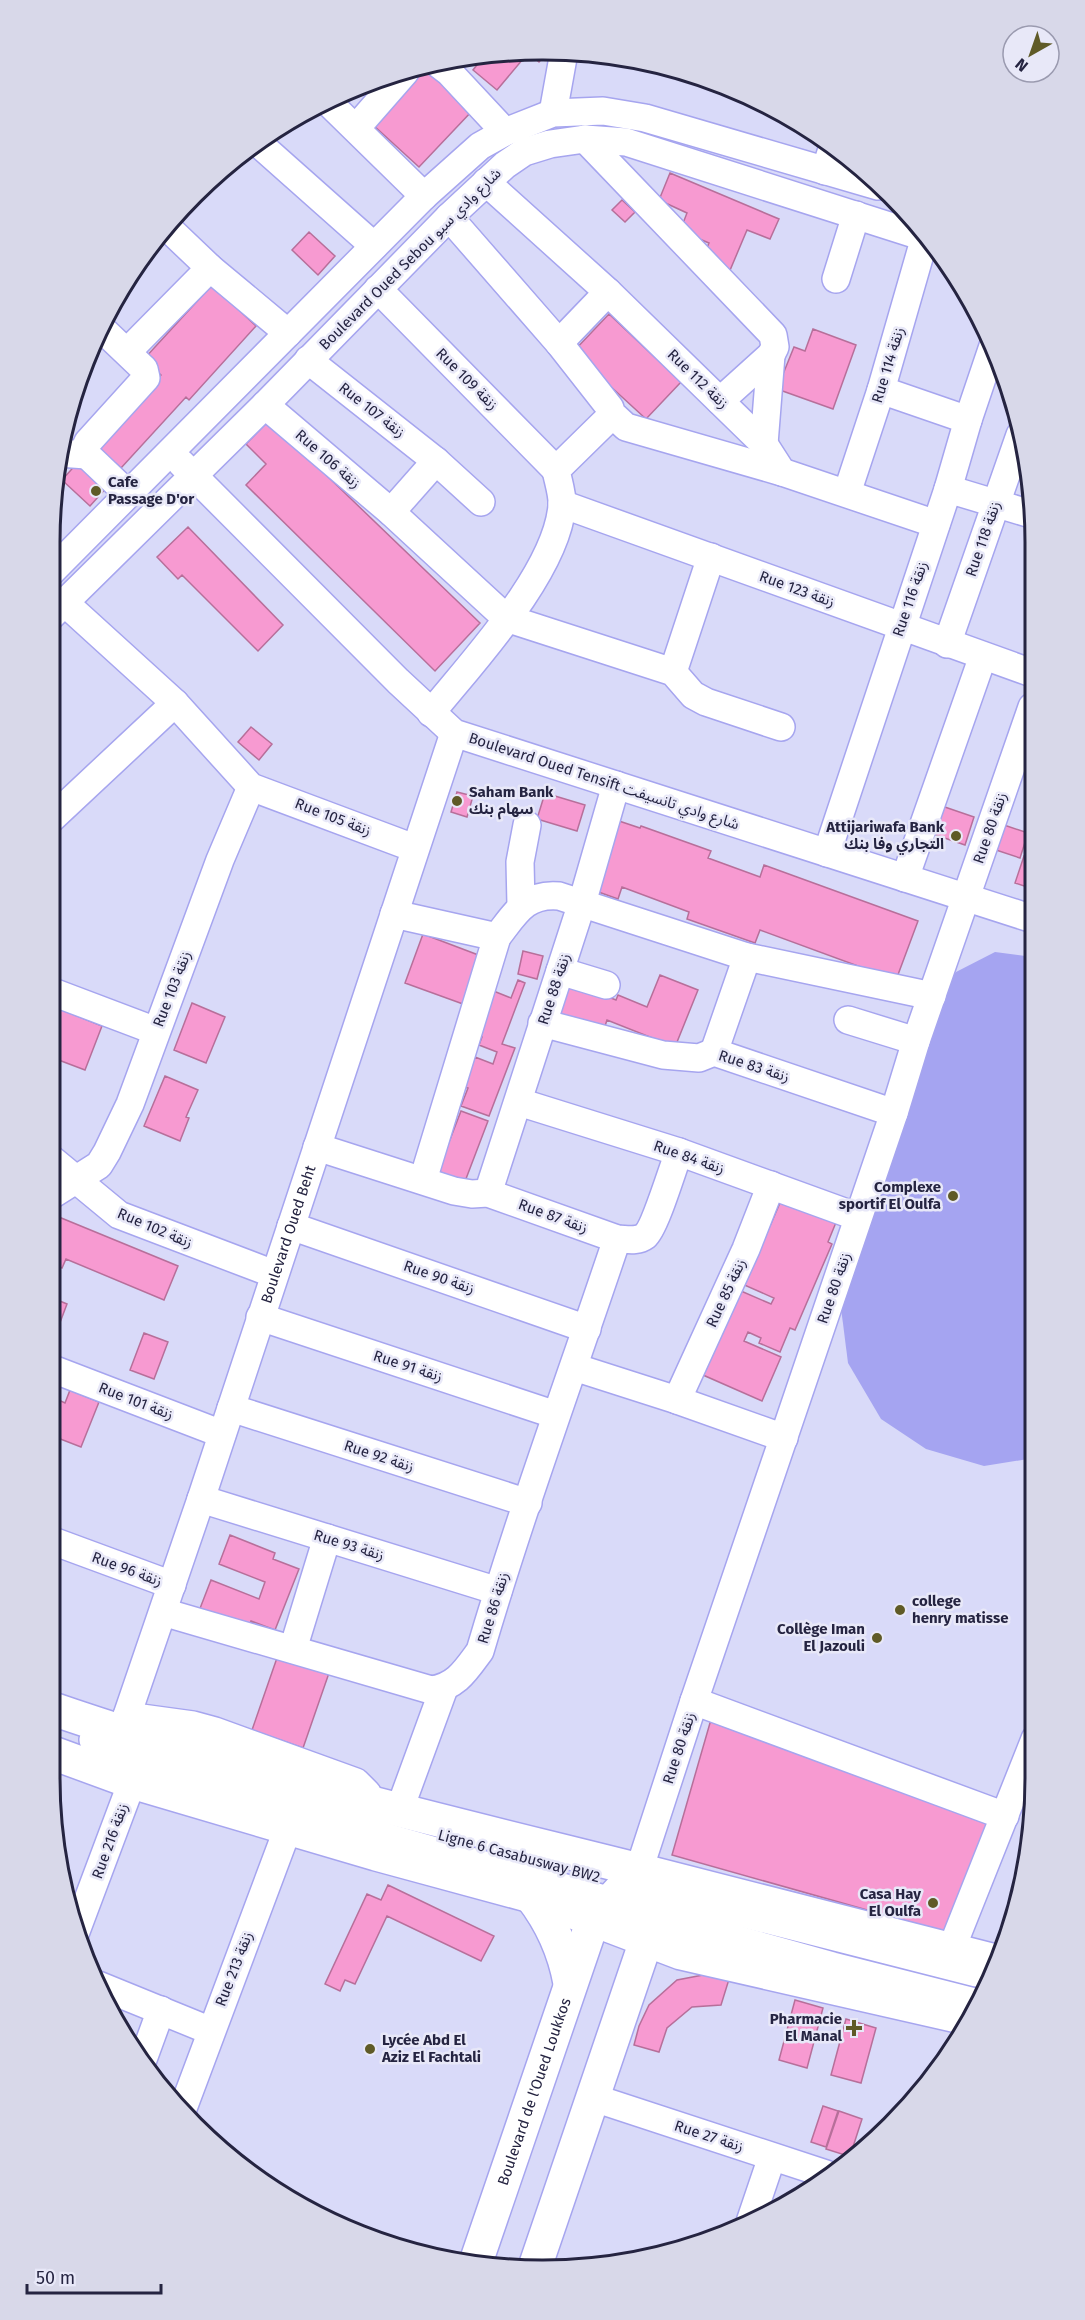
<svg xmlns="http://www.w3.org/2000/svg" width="1085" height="2320" font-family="'Fira Sans','Noto Sans Arabic',sans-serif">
<rect width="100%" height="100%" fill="#d9daf9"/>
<path fill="#a5a4f1" d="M 995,952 L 1033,957 L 1034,1458 L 984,1466 L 926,1449 L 881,1419 L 848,1363 L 841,1308 L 933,996 L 956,972 Z"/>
<path fill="#f79ad1" stroke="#b76f9a" stroke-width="1.5" d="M 542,50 L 549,50 L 539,62 L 528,53 L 497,90 L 473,70 L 485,55 Z
M 426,67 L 472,111 L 419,167 L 372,124 Z
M 670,173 L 779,219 L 770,239 L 747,230 L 728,275 L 704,255 L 709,243 L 680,231 L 687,213 L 659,200 Z
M 622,200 L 635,212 L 625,222 L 612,210 Z
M 309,232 L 335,256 L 318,275 L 292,250 Z
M 212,285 L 256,326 L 189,400 L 186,397 L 121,468 L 96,446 L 161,375 L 144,359 Z
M 609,314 L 681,382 L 646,419 L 573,352 Z
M 813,329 L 856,345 L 833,409 L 777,389 L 794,347 L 805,351 Z
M 269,420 L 480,623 L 435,671 L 246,485 L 266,464 L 246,444 Z
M 79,461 L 107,487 L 90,506 L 62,480 Z
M 188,527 L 283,625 L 258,651 L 182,575 L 178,579 L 157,557 Z
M 251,727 L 272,744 L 259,760 L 238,742 Z
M 457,792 L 473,796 L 467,817 L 451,812 Z
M 545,793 L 585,805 L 577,831 L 537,819 Z
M 936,804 L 974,817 L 965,845 L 927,832 Z
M 616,820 L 640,828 L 641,826 L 711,851 L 708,858 L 760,877 L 764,865 L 918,921 L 896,980 L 760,930 L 755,943 L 687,919 L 689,912 L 622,887 L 618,899 L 593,890 Z
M 1001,824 L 1028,833 L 1020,858 L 993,849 Z
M 1024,856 L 1032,859 L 1033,889 L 1015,883 Z
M 423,934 L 481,956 L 463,1004 L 405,983 Z
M 523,951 L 543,956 L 537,979 L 518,974 Z
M 660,975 L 698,990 L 675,1047 L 607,1020 L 603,1032 L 557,1014 L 570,982 L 616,1000 L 618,995 L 647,1007 Z
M 518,980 L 525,983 L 502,1044 L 515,1048 L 489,1116 L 461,1106 L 468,1088 L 464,1087 L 475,1057 L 493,1064 L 497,1052 L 479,1045 L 482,1037 L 472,1033 L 491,990 L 511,998 Z
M 192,1003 L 225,1017 L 206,1063 L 174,1050 Z
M 50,1005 L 102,1026 L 85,1070 L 56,1059 L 59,1053 L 50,1049 Z
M 165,1076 L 198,1090 L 186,1117 L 189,1118 L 180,1141 L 144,1126 Z
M 461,1111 L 488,1121 L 464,1184 L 437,1173 Z
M 783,1196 L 837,1220 L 828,1242 L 832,1244 L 795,1330 L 790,1328 L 780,1352 L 759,1343 L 761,1338 L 748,1332 L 744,1341 L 781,1357 L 762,1401 L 703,1375 L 741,1291 L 771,1304 L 774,1298 L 742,1284 L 752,1267 Z
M 54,1215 L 178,1266 L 164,1300 L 66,1259 L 62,1268 L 50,1263 L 50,1226 Z
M 50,1297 L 67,1304 L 53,1341 L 50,1339 Z
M 144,1333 L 168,1342 L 154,1379 L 130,1370 Z
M 70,1390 L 99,1402 L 81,1447 L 50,1435 L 50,1396 L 65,1403 Z
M 230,1535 L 275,1553 L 273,1559 L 299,1569 L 275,1630 L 251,1621 L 248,1630 L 199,1611 L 211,1580 L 259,1599 L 265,1582 L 219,1564 Z
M 278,1655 L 329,1673 L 303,1748 L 252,1730 Z
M 712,1716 L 990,1817 L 952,1934 L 672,1855 Z
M 388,1885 L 494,1936 L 481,1961 L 387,1916 L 355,1984 L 345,1980 L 340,1991 L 325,1984 L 367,1894 L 381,1900 Z
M 703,1975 L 730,1976 L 721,2005 L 692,2007 L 667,2028 L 659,2052 L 634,2045 L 639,2026 L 649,2005 L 677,1980 Z
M 795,2000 L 823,2008 L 807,2068 L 779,2060 Z
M 846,2019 L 876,2028 L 861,2083 L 831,2075 Z
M 823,2106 L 838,2111 L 826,2147 L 811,2142 Z
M 839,2111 L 862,2119 L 851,2153 L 848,2156 L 826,2149 Z"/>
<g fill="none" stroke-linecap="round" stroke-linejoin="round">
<g stroke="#a6a5ef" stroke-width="30">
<g id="minor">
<path d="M 436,62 L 449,72 L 505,132"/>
<path d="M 327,101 L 424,196"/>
<path d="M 553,113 L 564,52"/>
<path d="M 356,128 L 405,72"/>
<path d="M 585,139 L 773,335 L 775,347 L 771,355 L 720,401"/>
<path d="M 257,142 L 374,246"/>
<path d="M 825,171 L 833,146"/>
<path d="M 486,182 L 608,292 L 764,444 L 782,472 L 936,524"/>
<path d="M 449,217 L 559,343 L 610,408 L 611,413 L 626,427 L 782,472"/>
<path d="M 167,227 L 210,268 L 288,333"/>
<path d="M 836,279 L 856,215"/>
<path d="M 378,289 L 556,470"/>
<path d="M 559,343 L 608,292"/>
<path d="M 127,352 L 210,268"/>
<path d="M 308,360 L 436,461 L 481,502"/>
<path d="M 881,390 L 968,420"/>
<path d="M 265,405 L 391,512 L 506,618 L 673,672 L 693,695 L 706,702 L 781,727"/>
<path d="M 764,444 L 771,355"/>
<path d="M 58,453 L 87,455"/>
<path d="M 87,455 L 85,448 L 88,442 L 146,378 L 144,369 L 101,328"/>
<path d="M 87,455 L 128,494"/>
<path d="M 181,463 L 398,681 L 454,733 L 1033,919"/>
<path d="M 948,489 L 1031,514"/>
<path d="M 847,493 L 881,390 L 925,237"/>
<path d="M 562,504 L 1032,673"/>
<path d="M 391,512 L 436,461"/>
<path d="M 50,573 L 424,196 L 480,146 L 505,132 L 553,113 L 603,111 L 645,118 L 878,186"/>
<path d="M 65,603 L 175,703 L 251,787 L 414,848"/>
<path d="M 50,617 L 265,405 L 449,217 L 505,165 L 524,152 L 550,144 L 585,139 L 626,142 L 930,239"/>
<path d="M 947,644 L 1020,435"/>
<path d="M 673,672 L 711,557"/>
<path d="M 431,713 C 473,661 556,573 562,506 C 563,495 558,481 556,470 L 609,418 L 611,413"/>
<path d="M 50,820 L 175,703"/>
<path d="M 827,853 L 948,489 L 968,420 L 993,346"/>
<path d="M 905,878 L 983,656"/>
<path d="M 521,905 L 520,862 L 527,825"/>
<path d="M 394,914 L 497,937"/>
<path d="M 560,971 L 606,985"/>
<path d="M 50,991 L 156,1031"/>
<path d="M 848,1020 L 916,1041"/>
<path d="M 542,1023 L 663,1055 L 699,1058 L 714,1052 L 894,1113"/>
<path d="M 714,1052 L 747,957"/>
<path d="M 519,1102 L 679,1152 L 858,1217"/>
<path d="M 317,1147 L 454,1191 L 472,1194 L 488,1193 L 617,1239 C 626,1239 637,1242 645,1236 C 655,1228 673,1167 679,1152"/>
<path d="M 50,1158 L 119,1215 L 274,1274"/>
<path d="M 423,1180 L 497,937 C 515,914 525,893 559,896 L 747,957 L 932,996"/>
<path d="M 488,1193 L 582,903 L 616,785"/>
<path d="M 50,1196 L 99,1165 L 107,1152 L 130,1104 L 220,860 L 251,787"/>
<path d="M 291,1226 L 587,1329"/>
<path d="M 260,1317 L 556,1415"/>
<path d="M 574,1367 L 677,1400 L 784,1438"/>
<path d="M 50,1368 L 222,1434"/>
<path d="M 677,1400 L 746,1249 L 771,1185"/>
<path d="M 231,1408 L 528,1503"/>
<path d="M 201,1499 L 498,1591"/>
<path d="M 50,1540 L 172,1585"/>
<path d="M 163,1612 L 431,1690 C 456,1687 466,1670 480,1651 C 521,1512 571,1376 617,1239"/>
<path d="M 293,1649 L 327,1538"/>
<path d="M 694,1701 L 1005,1816"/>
<path d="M 127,1716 L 193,1725 L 215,1731 L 356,1782 L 367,1793 L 365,1801"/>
<path id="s1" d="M 121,1733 L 201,1499 L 454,733"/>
<path d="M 93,1740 L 177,1767 L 249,1786"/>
<path d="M 225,1791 L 611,1901 L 643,1913 L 833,1966 L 975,2002"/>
<path d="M 399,1811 L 444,1688"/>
<path d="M 639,1870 L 694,1701 L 894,1113 L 916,1041 L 1032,707"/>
<path d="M 623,1883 L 976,1973"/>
<path d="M 75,1934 L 132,1782"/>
<path d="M 951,1950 L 1035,1739"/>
<path d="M 98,1985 L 211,2031"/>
<path d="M 142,2062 L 161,2010"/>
<path d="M 591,2097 L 826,2174"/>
<path d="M 182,2111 L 288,1828"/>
<path d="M 750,2222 L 772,2157"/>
</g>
</g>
<g stroke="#a6a5ef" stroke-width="36">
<g id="major">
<path d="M 50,1708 C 241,1774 439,1820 635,1869 C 757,1899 878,1932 999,1962"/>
<path d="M 50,1752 L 132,1782 L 376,1854 L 531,1896 L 681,1953 L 966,2018"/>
<path d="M 531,1896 C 552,1923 564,1950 570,1983"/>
<path id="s2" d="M 476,2262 L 593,1920 L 639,1870"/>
<path d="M 536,2264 L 646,1941 L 639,1870"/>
</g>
</g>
<use href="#minor" stroke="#fff" stroke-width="27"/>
<use href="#major" stroke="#fff" stroke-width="33"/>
</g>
<g fill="#5f5a27" stroke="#e8e8f8" stroke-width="2">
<circle cx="96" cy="491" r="6"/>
<circle cx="457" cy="801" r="6"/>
<circle cx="956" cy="836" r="6"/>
<circle cx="953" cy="1196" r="6"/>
<circle cx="900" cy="1610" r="6"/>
<circle cx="877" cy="1638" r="6"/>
<circle cx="933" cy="1903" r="6"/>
<path d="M851 2019h6v6h6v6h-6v6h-6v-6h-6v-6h6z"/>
<circle cx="370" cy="2049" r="6"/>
</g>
<g text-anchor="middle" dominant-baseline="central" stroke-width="5" stroke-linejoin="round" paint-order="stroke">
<g font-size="15" fill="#252441" stroke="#e8e8f8">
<text transform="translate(410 259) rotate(-45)">Boulevard Oued Sebou شارع وادي سبو</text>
<text transform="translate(888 365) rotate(-73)">Rue 114 زنقة</text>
<text transform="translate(467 379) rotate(45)">Rue 109 زنقة</text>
<text transform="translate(698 379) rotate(44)">Rue 112 زنقة</text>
<text transform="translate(372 410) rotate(38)">Rue 107 زنقة</text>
<text transform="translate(328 459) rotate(41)">Rue 106 زنقة</text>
<text transform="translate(983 539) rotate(-71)">Rue 118 زنقة</text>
<text transform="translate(797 589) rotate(20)">Rue 123 زنقة</text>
<text transform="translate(910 599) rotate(-71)">Rue 116 زنقة</text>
<text transform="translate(604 781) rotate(18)">Boulevard Oued Tensift شارع وادي تانسيفت</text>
<text transform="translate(333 817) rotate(21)">Rue 105 زنقة</text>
<text transform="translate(990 828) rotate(-71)">Rue 80 زنقة</text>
<text transform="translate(172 989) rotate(-69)">Rue 103 زنقة</text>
<text transform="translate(554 989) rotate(-72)">Rue 88 زنقة</text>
<text transform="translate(754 1066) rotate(18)">Rue 83 زنقة</text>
<text transform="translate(689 1157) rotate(19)">Rue 84 زنقة</text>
<text transform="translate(553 1216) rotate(20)">Rue 87 زنقة</text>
<text transform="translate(155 1228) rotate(23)">Rue 102 زنقة</text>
<text stroke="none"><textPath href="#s1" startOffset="526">Boulevard Oued Beht</textPath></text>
<text transform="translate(439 1277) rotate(19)">Rue 90 زنقة</text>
<text transform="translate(834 1288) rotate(-71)">Rue 80 زنقة</text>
<text transform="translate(726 1293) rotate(-65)">Rue 85 زنقة</text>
<text transform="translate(408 1366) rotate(18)">Rue 91 زنقة</text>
<text transform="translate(136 1401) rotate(21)">Rue 101 زنقة</text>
<text transform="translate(379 1456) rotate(18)">Rue 92 زنقة</text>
<text transform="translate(349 1545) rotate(17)">Rue 93 زنقة</text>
<text transform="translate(127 1569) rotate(20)">Rue 96 زنقة</text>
<text transform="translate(493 1608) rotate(-73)">Rue 86 زنقة</text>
<text transform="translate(679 1748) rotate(-72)">Rue 80 زنقة</text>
<text transform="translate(110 1841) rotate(-70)">Rue 216 زنقة</text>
<text transform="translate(519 1856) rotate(15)">Ligne 6 Casabusway BW2</text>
<text transform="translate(234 1969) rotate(-69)">Rue 213 زنقة</text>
<text stroke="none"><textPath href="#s2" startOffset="180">Boulevard de l'Oued Loukkos</textPath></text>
<text transform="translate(709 2136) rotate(18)">Rue 27 زنقة</text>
</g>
<g font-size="15" font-weight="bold" fill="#252441" stroke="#e8e8f8" text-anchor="end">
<text x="108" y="482" text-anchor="start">Cafe<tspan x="108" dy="17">Passage D'or</tspan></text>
<text x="469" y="792" text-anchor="start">Saham Bank<tspan x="469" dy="17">سهام بنك</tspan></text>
<text x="944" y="827">Attijariwafa Bank<tspan x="944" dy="17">التجاري وفا بنك</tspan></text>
<text x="941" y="1187">Complexe<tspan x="941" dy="17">sportif El Oulfa</tspan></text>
<text x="912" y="1601" text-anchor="start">college<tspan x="912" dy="17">henry matisse</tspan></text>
<text x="865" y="1629">Collège Iman<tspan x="865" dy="17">El Jazouli</tspan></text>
<text x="921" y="1894">Casa Hay<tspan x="921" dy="17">El Oulfa</tspan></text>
<text x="842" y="2019">Pharmacie<tspan x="842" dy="17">El Manal</tspan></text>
<text x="382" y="2040" text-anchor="start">Lycée Abd El<tspan x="382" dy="17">Aziz El Fachtali</tspan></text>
</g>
</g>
<path d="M0 0H1085V2320H0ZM542 60H543A482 482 0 0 1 1025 542V1778A482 482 0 0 1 543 2260H542A482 482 0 0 1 60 1778V542A482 482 0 0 1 542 60Z" fill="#d8d8e9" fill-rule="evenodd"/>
<path fill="none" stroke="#252441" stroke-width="3" d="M542 60H543A482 482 0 0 1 1025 542V1778A482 482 0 0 1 543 2260H542A482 482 0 0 1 60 1778V542A482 482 0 0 1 542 60Z"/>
<g transform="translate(1031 54) rotate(220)"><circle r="28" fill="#e8e8f8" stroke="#9a9aaf" stroke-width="1.5"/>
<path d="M0-4.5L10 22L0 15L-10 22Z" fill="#5f5a27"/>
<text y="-9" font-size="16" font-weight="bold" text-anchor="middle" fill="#252441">N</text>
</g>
<path d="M27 2284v9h134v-9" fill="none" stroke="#252441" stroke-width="3"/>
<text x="36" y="2284" font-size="18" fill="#252441" stroke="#e8e8f8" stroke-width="4.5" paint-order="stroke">50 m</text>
</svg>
